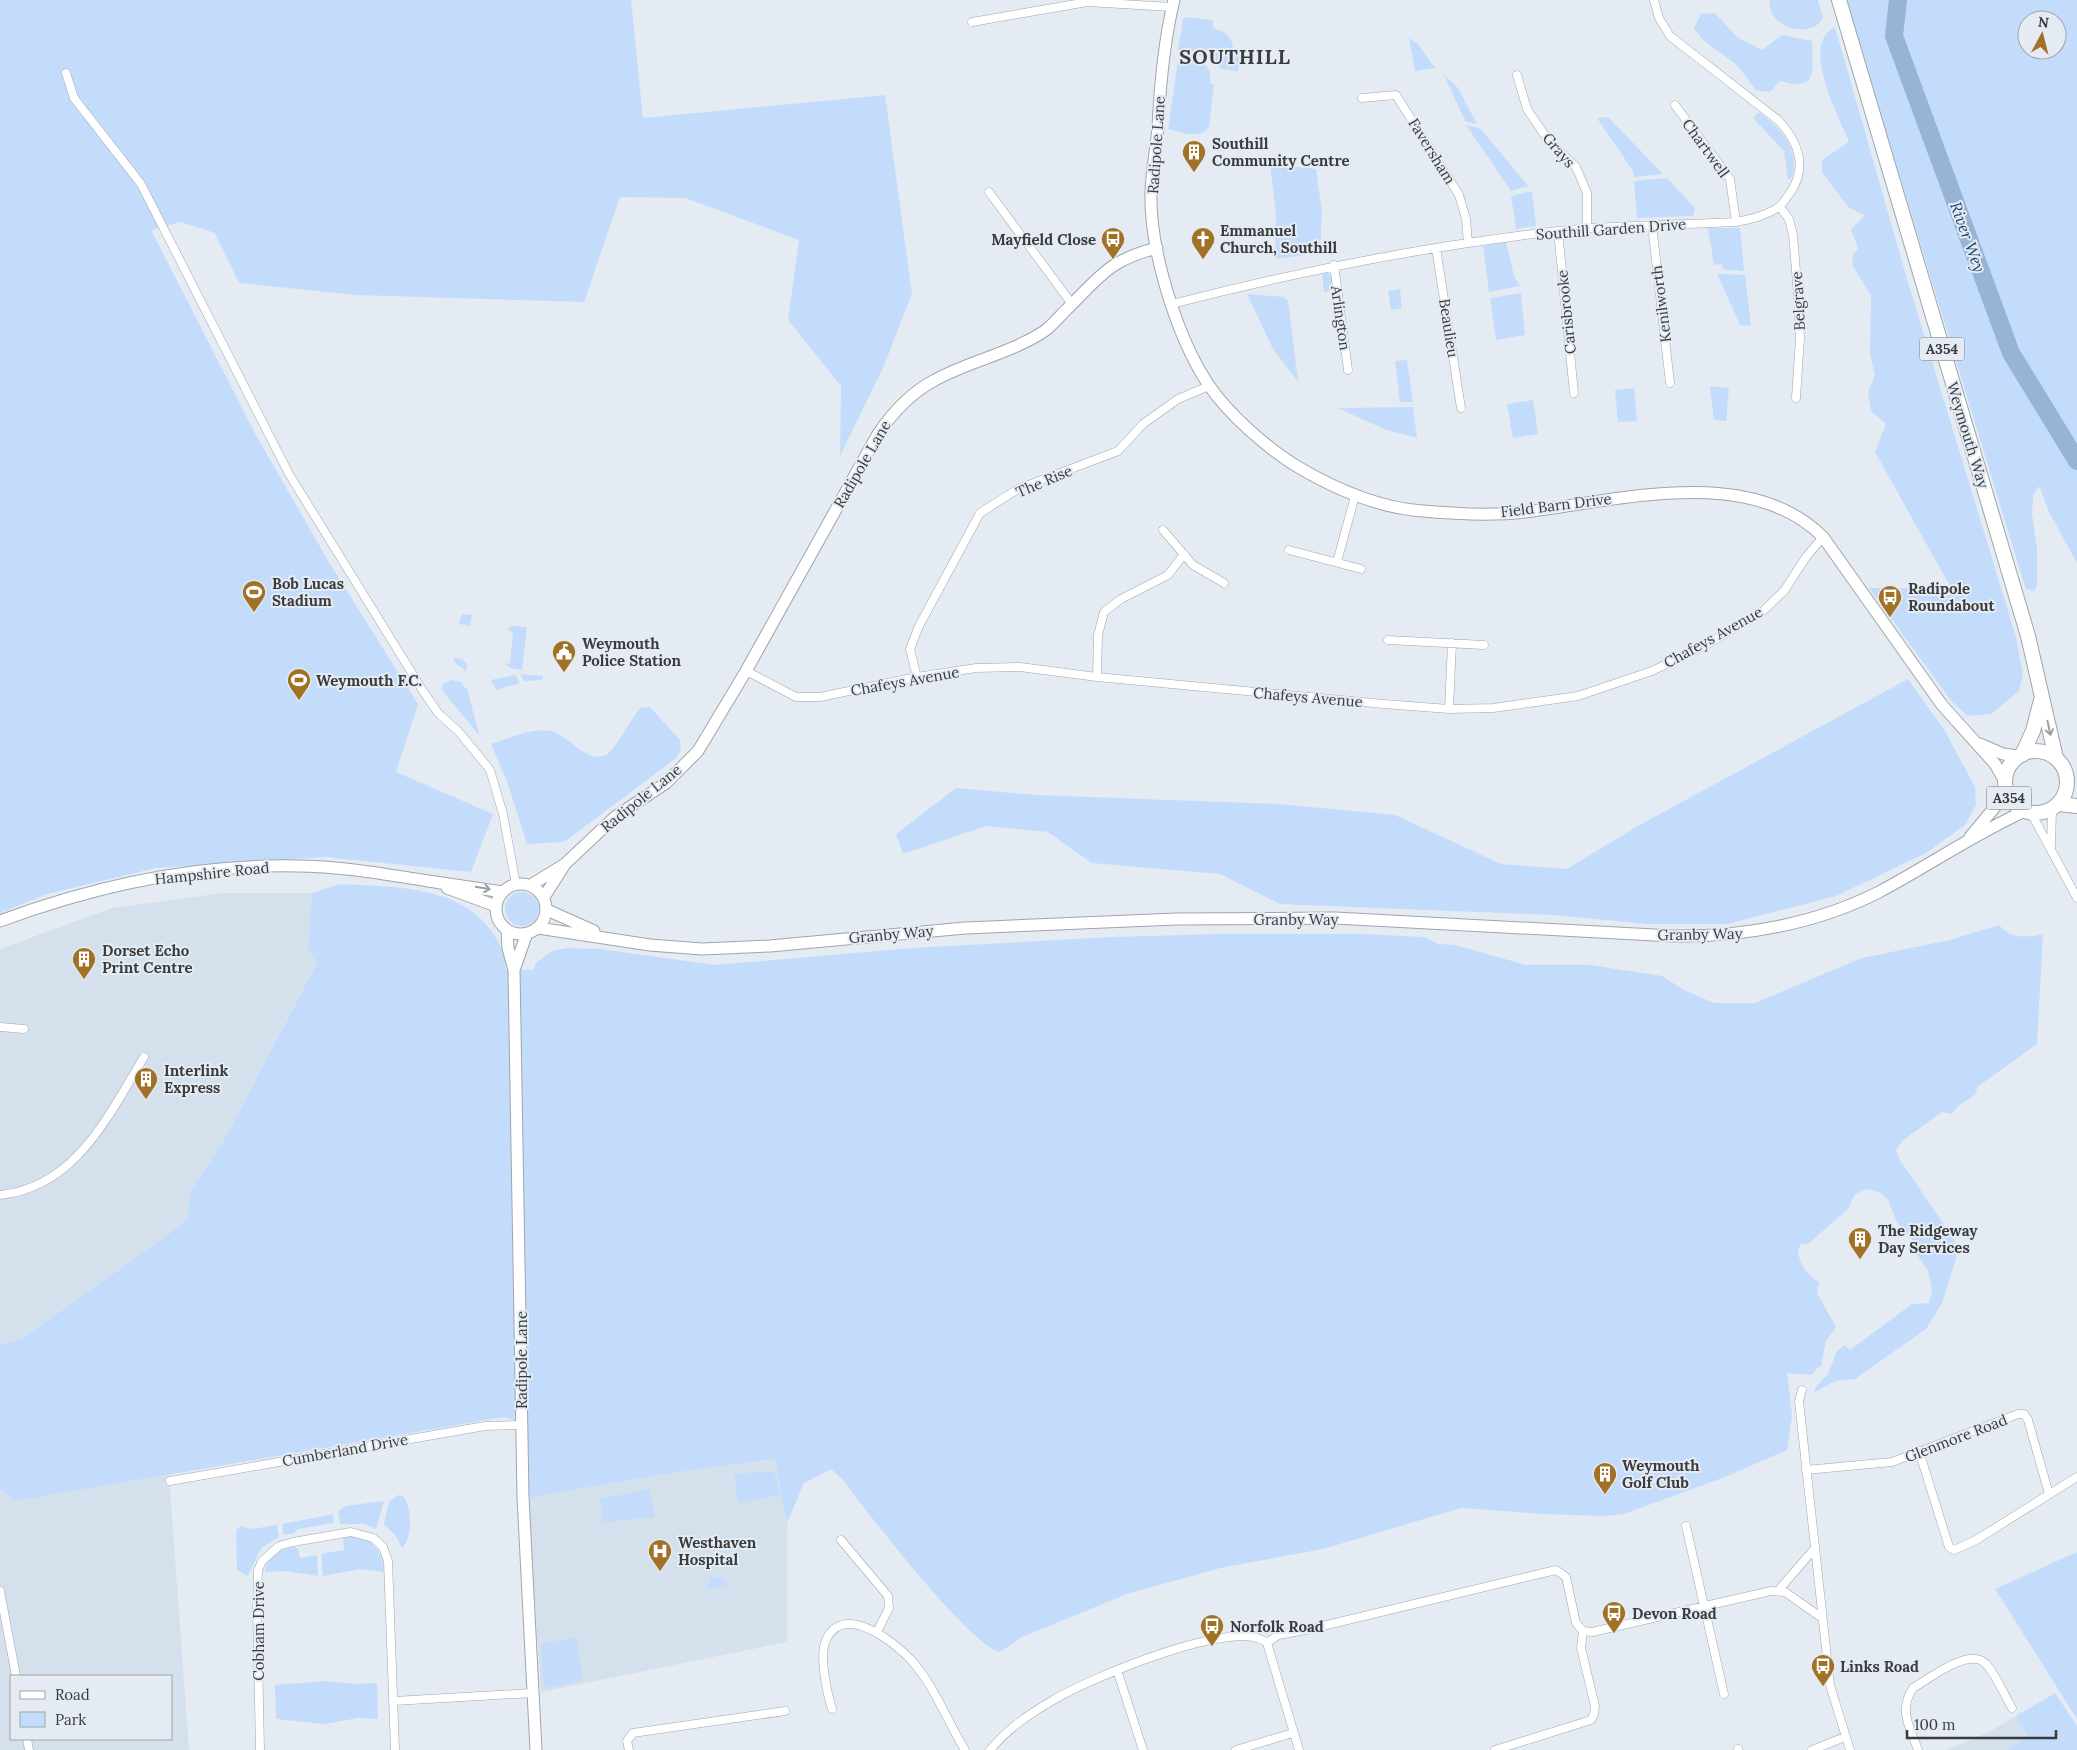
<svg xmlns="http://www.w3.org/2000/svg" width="2077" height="1750" font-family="Lora,serif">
<rect width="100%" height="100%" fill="#e5ebf2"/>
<path fill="#d5e0ed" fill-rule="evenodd" d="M 223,893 L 312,893 L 308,951 L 317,961 L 228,1133 L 189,1195 L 188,1217 L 169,1234 L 21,1338 L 0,1345 L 0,949 L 112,908 Z
M 776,1459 L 787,1523 L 787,1642 L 541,1692 L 528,1498 L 658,1475 Z
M 169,1475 L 189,1750 L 0,1750 L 0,1489 L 16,1501 ZM 11,1676 L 171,1676 L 171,1739 L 11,1739 Z
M 2016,1716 L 2028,1737 L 2009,1748 L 2010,1750 L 1946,1750 L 1987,1733 Z"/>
<path fill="#c4dcfb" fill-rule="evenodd" d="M 0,0 L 631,0 L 643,118 L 885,95 L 912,294 L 883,368 L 840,456 L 841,386 L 788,320 L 799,240 L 685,198 L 620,197 L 584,302 L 356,295 L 239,283 L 215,233 L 181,222 L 151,230 L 257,437 L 330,564 L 418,704 L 396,772 L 493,814 L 471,872 L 325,857 L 156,868 L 47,894 L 0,913 Z
M 1770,0 L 1818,0 L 1823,18 C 1811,41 1765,26 1770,0 Z
M 1846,0 L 2077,0 L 2077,563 L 2049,512 L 2039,486 L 2033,496 L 2032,514 L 2037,549 L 2037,585 L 2034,591 L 2026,589 L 2022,577 ZM 2027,20 L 2057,20 L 2057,50 L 2027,50 Z
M 1715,13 L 1737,37 L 1762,50 L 1782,35 L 1812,41 C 1812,70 1820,92 1780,81 L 1770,92 L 1756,90 L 1737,65 L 1703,40 L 1694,28 L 1701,14 Z
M 1185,17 L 1213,20 L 1213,28 C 1228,32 1234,39 1233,54 L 1240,55 L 1238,71 L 1221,69 C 1208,49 1196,59 1178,50 L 1183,19 Z
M 1835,27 L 1907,279 L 2016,637 L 2023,675 L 2019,691 L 1991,714 L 1968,716 L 1952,702 L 1869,588 L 1951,588 L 1875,452 L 1886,424 L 1871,411 L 1868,393 L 1875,375 L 1870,355 L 1871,296 L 1853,266 L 1852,256 L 1858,248 L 1851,230 L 1865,215 L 1849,208 L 1822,172 L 1822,160 L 1849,142 C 1839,116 1799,44 1835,27 Z
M 1409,38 L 1418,44 L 1435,68 L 1415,71 Z
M 1178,61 L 1204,64 L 1210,71 L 1210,83 L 1214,85 L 1209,127 C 1201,140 1180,132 1168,129 Z
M 1444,75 L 1458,88 L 1477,124 L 1465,121 Z
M 1759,112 C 1780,128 1802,149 1791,179 L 1788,179 L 1784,151 L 1753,118 Z
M 1608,117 L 1663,174 L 1634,177 L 1633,171 L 1597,118 Z
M 1466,125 L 1480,128 L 1528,186 L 1511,191 Z
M 1270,164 L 1316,169 L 1322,212 L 1320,253 L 1275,259 L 1276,216 Z
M 1667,178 L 1695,208 L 1693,216 L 1637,218 L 1634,181 Z
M 1532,191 L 1536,226 L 1516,229 L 1511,196 Z
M 1708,228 L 1740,228 L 1744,271 L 1725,270 L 1721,264 L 1714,265 Z
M 1506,242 L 1514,276 L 1520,286 L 1489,292 L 1483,246 Z
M 1328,273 L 1332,278 L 1335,290 L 1324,292 L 1322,274 Z
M 1717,274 L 1745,275 L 1751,326 L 1740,325 Z
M 1400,289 L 1402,308 L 1391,310 L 1388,291 Z
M 1521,293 L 1525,335 L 1496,340 L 1490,298 Z
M 1247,294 L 1284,297 L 1288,301 L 1298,382 L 1273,349 Z
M 1407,360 L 1413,402 L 1400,402 L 1395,361 Z
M 1710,386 L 1729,388 L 1726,421 L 1714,420 Z
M 1634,388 L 1637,421 L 1618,422 L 1615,390 Z
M 1533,400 L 1538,434 L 1513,438 L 1507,404 Z
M 1413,407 L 1417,438 L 1384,429 L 1338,408 Z
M 462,614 L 472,615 L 470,626 L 459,624 Z
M 512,626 L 527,627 L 522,670 L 510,668 L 505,663 L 510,664 L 513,632 L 507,629 Z
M 453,658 L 462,659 L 467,664 L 466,671 L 455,663 Z
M 520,674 L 543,676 L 542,680 L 524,681 Z
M 515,675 L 520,683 L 496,690 L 491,680 Z
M 1908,679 L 1945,731 L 1975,787 L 1976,805 L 1965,825 L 1926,853 L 1836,896 L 1727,924 L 1649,924 L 1553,915 L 1280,904 L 1220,874 L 1092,863 L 1048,832 L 986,826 L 903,854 L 896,834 L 956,788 L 1036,795 L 1279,804 L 1395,815 L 1501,864 L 1567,869 L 1636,827 Z
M 451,680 L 461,682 L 464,687 L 467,688 L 479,735 L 441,689 L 443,684 Z
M 650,707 L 680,740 L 681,751 L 675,759 L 564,842 L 527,844 L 507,781 L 491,744 C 509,739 531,727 551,731 C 569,735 586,764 606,755 C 616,749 631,719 640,708 Z
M 340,884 C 393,887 463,885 494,935 C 497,940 501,946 503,952 C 505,957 505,965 506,970 L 533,970 L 536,963 L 552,951 L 569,948 L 599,949 L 715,965 L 912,948 L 1112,937 L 1218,934 L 1362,934 L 1424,937 L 1439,944 L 1455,945 L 1526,965 L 1590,965 L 1662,976 L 1684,990 L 1714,1003 L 1755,1003 L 1862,958 L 1950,940 L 1999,925 C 2011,939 2026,938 2043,934 L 2037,1044 L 1977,1087 L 1976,1094 L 1958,1106 L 1952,1114 L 1942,1112 L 1902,1141 L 1896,1150 L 1900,1160 L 1955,1241 L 1956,1258 L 1942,1303 L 1926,1329 L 1855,1379 L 1835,1381 L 1815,1392 L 1815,1388 L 1828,1374 L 1837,1351 L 1845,1345 L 1850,1350 L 1912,1304 L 1929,1303 L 1932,1291 L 1928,1271 L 1915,1251 L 1914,1242 L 1897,1222 L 1888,1200 L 1882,1194 L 1873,1190 L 1867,1189 L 1855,1194 L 1848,1209 L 1808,1244 L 1801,1244 L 1798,1250 C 1799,1264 1807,1276 1819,1282 L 1817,1293 L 1836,1327 L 1826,1341 L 1821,1366 L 1817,1368 L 1812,1375 L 1787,1373 L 1792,1415 L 1787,1450 L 1725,1477 L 1624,1514 L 1604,1516 L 1543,1514 L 1461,1508 L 1323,1549 L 1220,1568 L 1127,1594 L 1022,1637 L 1000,1652 C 969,1645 867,1512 843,1480 L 831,1469 L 804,1483 L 787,1523 L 775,1459 L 658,1475 L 528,1498 L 527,1424 L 504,1417 L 16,1501 L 0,1489 L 0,1345 L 22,1338 L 169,1234 L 188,1217 L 189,1195 L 228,1133 L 317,962 L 308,951 L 312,893 Z
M505 909a17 17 0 1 1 34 0a17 17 0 1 1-34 0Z
M 762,1471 L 774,1472 L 781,1495 L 738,1503 L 734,1475 Z
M 649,1489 L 655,1517 L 603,1522 L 600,1499 Z
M 398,1495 L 404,1497 C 412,1510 413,1537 402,1548 L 396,1536 L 384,1524 L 389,1502 Z
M 384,1501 L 376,1529 L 365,1524 L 340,1524 L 338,1512 L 345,1506 Z
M 333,1514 L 333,1523 L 298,1529 L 293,1534 L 283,1534 L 282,1524 Z
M 277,1525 L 279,1537 L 261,1548 L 248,1576 L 237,1570 L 236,1530 L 241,1526 L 253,1529 Z
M 351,1536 C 372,1538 383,1550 384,1572 L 360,1569 L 323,1576 L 321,1554 L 344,1550 L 343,1537 Z
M 295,1547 L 298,1549 L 300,1558 L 317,1555 L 318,1576 L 286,1571 L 265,1572 C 267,1556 280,1549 295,1547 Z
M 2077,1552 L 2077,1719 L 1995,1589 Z
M 711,1576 L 727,1581 L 726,1586 L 706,1590 Z
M 576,1637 L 583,1680 L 544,1688 L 541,1644 Z
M 325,1681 L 355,1684 L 377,1683 L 378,1719 L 358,1718 L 325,1724 L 276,1719 L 275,1685 Z
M 2055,1693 L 2077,1726 L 2077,1750 L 2010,1750 L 2009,1748 L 2028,1737 L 2016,1716 Z"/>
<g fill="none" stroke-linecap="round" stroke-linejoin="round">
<path stroke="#97b3d6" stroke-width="18" d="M 1898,0 L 1894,36 L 2011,353 L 2077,461"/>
<g stroke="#a0a5ac" stroke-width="9">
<path id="street" d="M 972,22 L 1087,2 L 1172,7
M 66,73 L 74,98 L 141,184 L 289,474 L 423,691 L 438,713 L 459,732 L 490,770 L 503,814 L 516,884
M 1517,75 L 1527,109 L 1548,140 L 1576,167 L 1587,193 L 1587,229
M 1362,98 L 1396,95 L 1459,195 L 1466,219 L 1468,243
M 1675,105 L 1730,179 L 1736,222
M 989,192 L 1072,304
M 1780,207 L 1789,219 L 1793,235 L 1798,295 L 1800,338 L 1796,398
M 1652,225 L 1670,383
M 1558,231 L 1574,393
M 1436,248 L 1461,408
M 1334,265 L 1348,370
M 1172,304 C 1299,271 1428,246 1558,231 C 1617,225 1677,225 1736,222 C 1751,219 1765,216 1777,208 C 1782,206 1786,198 1790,193 C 1808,167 1798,141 1778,120 L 1670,36 L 1659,18 L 1654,0
M 1163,530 L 1193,565 L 1224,583
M 1289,550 L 1361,569
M 1337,562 L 1355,496
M 1388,640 L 1484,645
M 746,671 L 796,697 L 820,697 L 917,677 L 976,668 L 1020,667 L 1097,677 L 1384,704 L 1449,709 L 1493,708 L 1578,696 L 1652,671 L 1708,644 L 1762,612 L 1784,591 L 1806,557 L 1823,537
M 917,677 L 910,649 L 919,626 L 980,513 L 1018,489 L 1118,451 L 1143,424 L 1178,399 L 1209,386
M 1097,677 L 1098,635 L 1104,612 L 1121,599 L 1168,575 L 1184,554
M 1449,709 L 1452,643
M 2031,813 L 2077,898
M 2051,846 L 2052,810
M 0,1027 L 24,1029
M 0,1195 C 76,1187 108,1116 144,1057
M 1802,1390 L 1799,1401 L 1830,1685 L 1850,1750
M 1919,1451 L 1949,1547 L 1954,1550 L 1976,1540 L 2077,1477
M 1806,1470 L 1892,1462 L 2018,1414 L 2024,1414 L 2028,1420 L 2049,1494
M 170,1481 L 485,1426 L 521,1425
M 1686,1526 L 1724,1694
M 841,1540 L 888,1596 L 889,1608 L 877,1632
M 0,1591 L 16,1676
M 1778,1591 L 1815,1548
M 1583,1631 L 1592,1632 L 1771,1591 L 1785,1592 L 1822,1618
M 1267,1643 L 1278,1635 L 1306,1630 L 1556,1570 L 1566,1577 L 1576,1623 L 1583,1631
M 1267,1643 L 1299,1750
M 1117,1670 L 1143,1750
M 394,1701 L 532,1693
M 832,1709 C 827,1693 818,1653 827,1638 C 845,1603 896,1643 912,1661 C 935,1687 947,1721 965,1750
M 27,1739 L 29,1750
M 1738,1749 L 1738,1750
M 260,1750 L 257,1607 L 258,1570 L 262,1561 L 279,1546 L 293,1542 L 351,1532 L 373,1538 L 383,1547 L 388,1561 L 395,1750
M 629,1750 L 627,1741 L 633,1733 L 785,1711
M 990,1750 C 1008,1728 1031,1713 1055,1699 C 1089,1679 1236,1616 1267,1643
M 1236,1750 L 1293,1733
M 1495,1750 L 1591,1720 L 1594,1714 L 1595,1706 L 1581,1648 L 1583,1631
M 1812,1750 L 1845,1737
M 1918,1750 C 1910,1727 1898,1711 1913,1688 C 1929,1679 1970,1646 1986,1664 C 1997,1676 2004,1695 2012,1708"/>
</g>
<g stroke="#a0a5ac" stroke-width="13">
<path id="secondary" d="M 1174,0 C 1164,41 1160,85 1158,127 C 1156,149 1152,170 1151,191 C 1149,249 1177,337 1208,384 C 1228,414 1268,449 1298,467 C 1337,490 1378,508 1423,511 C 1456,514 1492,516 1525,512 C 1617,501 1749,463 1823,537 L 1942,705 L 1995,764 L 2004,780
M 1980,744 L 2003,754 L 2018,756
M 1970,837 L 1995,807 L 2005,789
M496 909a25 25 0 1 1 50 0a25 25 0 1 1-50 0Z
M 531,885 L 565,864 L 615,817 L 666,783 L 698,751 L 746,671 L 878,434 C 893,412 910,393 935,380 C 969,361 1009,354 1043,332 C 1051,327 1058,318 1065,311 C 1099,278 1108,260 1157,248
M 447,888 L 496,906
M 544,897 L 565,864
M 547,910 L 594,931
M 0,921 C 94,886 196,864 296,866 C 341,866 384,874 428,881 C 453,885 478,888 503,892
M 538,928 L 650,945 L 702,949 L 770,946 L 965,928 L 1176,919 L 1335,918 L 1673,936 C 1743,937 1816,924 1879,892 C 1928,866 1974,834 2025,811
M 507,930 L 508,948 L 514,970 L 523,1497 L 536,1750
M 514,970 L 527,933"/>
</g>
<g stroke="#a0a5ac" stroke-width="16">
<path id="highway" d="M 1839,0 L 2028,636 L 2056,758
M2005 782a31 31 0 1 1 62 0a31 31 0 1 1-62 0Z
M 2022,755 L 2033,731 L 2041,700
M 2059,804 L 2077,806"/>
</g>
<use href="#street" stroke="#fff" stroke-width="8"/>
<use href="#secondary" stroke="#fff" stroke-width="11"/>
<use href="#highway" stroke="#fff" stroke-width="14"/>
</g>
<defs><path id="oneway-shaft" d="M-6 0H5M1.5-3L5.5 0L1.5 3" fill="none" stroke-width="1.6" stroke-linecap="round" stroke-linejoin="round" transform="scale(1.25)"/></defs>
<g stroke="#9c9d9e">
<use href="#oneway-shaft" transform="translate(2049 728) rotate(78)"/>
<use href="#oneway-shaft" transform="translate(483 888) rotate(10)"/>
</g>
<defs>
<g id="building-pin" transform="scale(1.25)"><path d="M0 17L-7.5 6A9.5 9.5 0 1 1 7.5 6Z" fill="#a17125" stroke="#e5ebf2"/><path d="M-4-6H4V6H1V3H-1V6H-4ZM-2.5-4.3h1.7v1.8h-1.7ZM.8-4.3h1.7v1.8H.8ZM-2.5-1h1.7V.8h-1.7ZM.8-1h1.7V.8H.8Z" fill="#fff"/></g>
<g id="bus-pin" transform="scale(1.25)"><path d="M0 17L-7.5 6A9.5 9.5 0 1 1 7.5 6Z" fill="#a17125" stroke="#e5ebf2"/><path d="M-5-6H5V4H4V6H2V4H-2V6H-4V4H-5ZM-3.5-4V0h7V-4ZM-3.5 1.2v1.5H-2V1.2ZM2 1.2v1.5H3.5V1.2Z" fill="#fff"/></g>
<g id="church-pin" transform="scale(1.25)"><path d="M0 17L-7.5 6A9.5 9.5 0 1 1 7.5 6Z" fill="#a17125" stroke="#e5ebf2"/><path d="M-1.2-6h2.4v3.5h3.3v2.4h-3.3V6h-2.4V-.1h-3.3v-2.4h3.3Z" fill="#fff"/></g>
<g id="stadium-pin" transform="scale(1.25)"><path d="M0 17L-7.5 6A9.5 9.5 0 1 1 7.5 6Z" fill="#a17125" stroke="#e5ebf2"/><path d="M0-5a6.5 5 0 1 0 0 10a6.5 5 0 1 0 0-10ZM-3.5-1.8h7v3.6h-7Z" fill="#fff"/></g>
<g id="civic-pin" transform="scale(1.25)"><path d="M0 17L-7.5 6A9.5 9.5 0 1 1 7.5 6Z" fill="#a17125" stroke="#e5ebf2"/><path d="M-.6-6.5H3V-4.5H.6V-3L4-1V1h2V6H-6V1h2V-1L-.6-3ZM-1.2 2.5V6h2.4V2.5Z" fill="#fff"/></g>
<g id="hospital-pin" transform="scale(1.25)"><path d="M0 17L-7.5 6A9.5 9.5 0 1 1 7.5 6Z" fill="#a17125" stroke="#e5ebf2"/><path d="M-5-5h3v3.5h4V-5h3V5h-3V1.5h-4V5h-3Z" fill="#fff"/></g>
</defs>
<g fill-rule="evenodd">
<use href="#building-pin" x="1194" y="152"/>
<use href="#bus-pin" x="1113" y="239"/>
<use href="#church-pin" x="1203" y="239"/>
<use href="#stadium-pin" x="254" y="592"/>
<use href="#bus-pin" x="1890" y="597"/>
<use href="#civic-pin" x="564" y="652"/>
<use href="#stadium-pin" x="299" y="680"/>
<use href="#building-pin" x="84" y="959"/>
<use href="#building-pin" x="146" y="1079"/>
<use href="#building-pin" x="1860" y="1239"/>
<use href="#building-pin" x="1605" y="1474"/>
<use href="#hospital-pin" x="660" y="1551"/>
<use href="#bus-pin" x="1614" y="1613"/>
<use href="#bus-pin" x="1212" y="1626"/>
<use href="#bus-pin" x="1823" y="1666"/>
</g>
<g text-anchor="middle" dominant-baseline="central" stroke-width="4" stroke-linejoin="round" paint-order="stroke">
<g fill="#e5ebf2" stroke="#6d7074" stroke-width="1">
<rect x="1919.5" y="337.5" width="45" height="23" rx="4"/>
<rect x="1986.5" y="786.5" width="45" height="23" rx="4"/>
</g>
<g font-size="14" font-weight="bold" fill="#393b3e">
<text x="1942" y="349">A354</text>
<text x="2009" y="798">A354</text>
</g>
<g font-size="15" font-weight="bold" fill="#393b3e" stroke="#e5ebf2" text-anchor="start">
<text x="1212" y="143">Southill<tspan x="1212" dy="17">Community Centre</tspan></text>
<text x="1220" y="230">Emmanuel<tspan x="1220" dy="17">Church, Southill</tspan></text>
<text x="1096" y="239" text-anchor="end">Mayfield Close</text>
<text x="272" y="583">Bob Lucas<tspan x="272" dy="17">Stadium</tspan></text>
<text x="1908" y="588">Radipole<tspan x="1908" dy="17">Roundabout</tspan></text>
<text x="582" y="643">Weymouth<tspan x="582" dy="17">Police Station</tspan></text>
<text x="316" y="680">Weymouth F.C.</text>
<text x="102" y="950">Dorset Echo<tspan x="102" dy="17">Print Centre</tspan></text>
<text x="164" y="1070">Interlink<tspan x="164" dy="17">Express</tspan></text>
<text x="1878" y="1230">The Ridgeway<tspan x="1878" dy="17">Day Services</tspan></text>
<text x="1622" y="1465">Weymouth<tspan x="1622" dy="17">Golf Club</tspan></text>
<text x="678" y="1542">Westhaven<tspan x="678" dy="17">Hospital</tspan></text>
<text x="1632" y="1613">Devon Road</text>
<text x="1230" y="1626">Norfolk Road</text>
<text x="1840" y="1666">Links Road</text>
</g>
<g font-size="15" fill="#393b3e" stroke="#e5ebf2">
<text transform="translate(1156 145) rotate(-86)">Radipole Lane</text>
<text transform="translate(1706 148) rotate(54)">Chartwell</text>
<text transform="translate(1559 150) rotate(49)">Grays</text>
<text transform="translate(1432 151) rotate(58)">Faversham</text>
<text transform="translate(1611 229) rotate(-4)">Southill Garden Drive</text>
<text transform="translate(1798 301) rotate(-93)">Belgrave</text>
<text transform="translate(1661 304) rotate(-97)">Kenilworth</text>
<text transform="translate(1566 312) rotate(-96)">Carisbrooke</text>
<text transform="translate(1341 318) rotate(82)">Arlington</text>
<text transform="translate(1449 328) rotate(81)">Beaulieu</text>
<text transform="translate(1968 435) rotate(73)">Weymouth Way</text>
<text transform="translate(862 464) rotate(-60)">Radipole Lane</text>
<text transform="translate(1044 481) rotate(-23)">The Rise</text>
<text transform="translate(1556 505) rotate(-7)">Field Barn Drive</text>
<text transform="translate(1713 637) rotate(-29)">Chafeys Avenue</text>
<text transform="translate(905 681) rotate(-10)">Chafeys Avenue</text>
<text transform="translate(1308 697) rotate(5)">Chafeys Avenue</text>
<text transform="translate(641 798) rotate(-39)">Radipole Lane</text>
<text transform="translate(212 873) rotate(-6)">Hampshire Road</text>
<text x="1296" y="919">Granby Way</text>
<text transform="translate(891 934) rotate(-5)">Granby Way</text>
<text transform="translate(1700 934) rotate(-1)">Granby Way</text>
<text transform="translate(521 1360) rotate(-90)">Radipole Lane</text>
<text transform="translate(1956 1438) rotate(-21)">Glenmore Road</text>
<text transform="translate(345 1450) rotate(-10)">Cumberland Drive</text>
<text transform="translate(258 1631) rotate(-90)">Cobham Drive</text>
</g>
<g font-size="16" font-style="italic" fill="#1d4371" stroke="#e5ebf2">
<text transform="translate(1968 237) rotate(70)">River Wey</text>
</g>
<g font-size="20" font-weight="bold" letter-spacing="1" fill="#393b3e" stroke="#e5ebf2">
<text x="1235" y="56">SOUTHILL</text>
</g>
</g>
<rect x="10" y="1675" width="162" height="65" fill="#e5ebf2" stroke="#a0a5aa"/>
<rect x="20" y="1691" width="25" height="8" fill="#ffffff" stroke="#a0a5aa"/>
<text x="55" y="1700" font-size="15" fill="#393b3e">Road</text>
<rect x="20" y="1712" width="25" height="15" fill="#c4dcfb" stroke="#a0a5aa"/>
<text x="55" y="1725" font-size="15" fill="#393b3e">Park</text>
<g transform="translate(2042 35) rotate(7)"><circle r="24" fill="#e5ebf2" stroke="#a0a5aa"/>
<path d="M0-4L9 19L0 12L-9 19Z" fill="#a17125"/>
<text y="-8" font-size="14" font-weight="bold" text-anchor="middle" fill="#393b3e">N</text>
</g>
<path d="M1907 1730v8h149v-8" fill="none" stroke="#393b3e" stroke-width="2.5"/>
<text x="1914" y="1730" font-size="15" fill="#393b3e" stroke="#e5ebf2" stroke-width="4" paint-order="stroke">100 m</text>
</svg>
